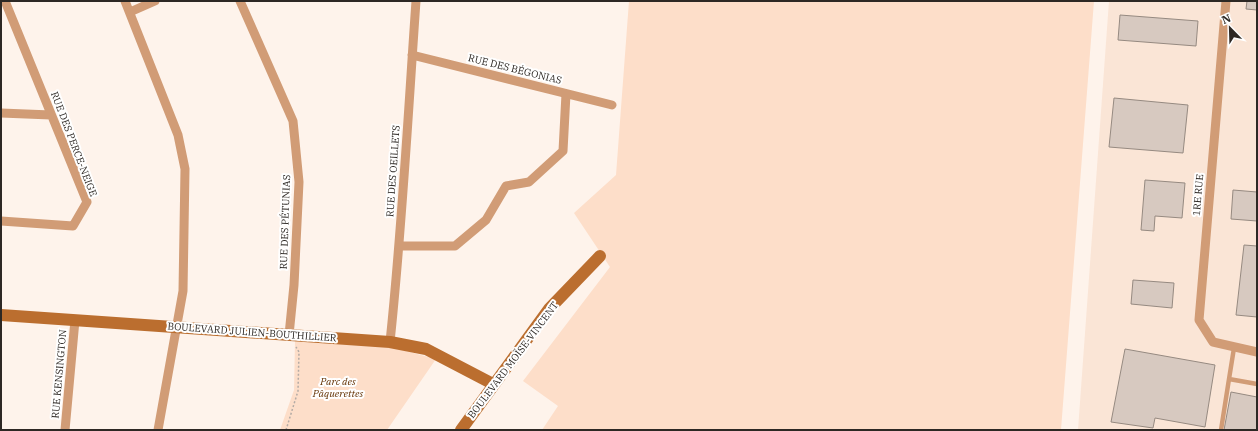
<svg xmlns="http://www.w3.org/2000/svg" width="1258" height="431" font-family="'IBM Plex Serif',serif">
<rect width="100%" height="100%" fill="#fef3eb"/>
<path fill="#fae5d6" d="M 1109,1 L 1257,1 L 1257,430 L 1078,430 Z"/>
<path fill="#fddec9" d="M 629,1 L 1094,1 L 1061,430 L 542,430 L 558,406 L 523,381 L 610,267 L 574,213 L 616,175 Z
M 295,341 L 391,347 L 436,359 L 387,430 L 280,430 L 294,390 Z"/>
<path fill="#d7c9c0" stroke="#968a81" d="M 1247,1 L 1257,1 L 1257,10 L 1246,9 Z
M 1120,15 L 1198,21 L 1196,46 L 1118,40 Z
M 1114,98 L 1188,105 L 1183,153 L 1109,147 Z
M 1145,180 L 1185,183 L 1182,218 L 1155,216 L 1154,231 L 1141,230 Z
M 1233,190 L 1257,192 L 1257,221 L 1231,219 Z
M 1244,245 L 1257,246 L 1257,317 L 1236,315 Z
M 1133,280 L 1174,283 L 1172,308 L 1131,304 Z
M 1125,349 L 1215,365 L 1205,427 L 1155,418 L 1153,428 L 1111,422 Z
M 1231,392 L 1257,397 L 1257,430 L 1224,430 Z"/>
<g fill="none" stroke-linecap="round" stroke-linejoin="round">
<path stroke="#b4aba5" stroke-width="1.5" stroke-dasharray="2 2" stroke-linecap="butt" d="M 286,430 L 298,391 L 299,352 L 296,347"/>
<path stroke="#d19c76" stroke-width="4.5" d="M 1229,379 L 1234,348
M 1221,430 L 1229,379 L 1257,384"/>
<path stroke="#d19c76" stroke-width="9" d="M 125,1 L 178,135 L 185,169 L 183,291 L 158,430
M 240,1 L 293,121 L 299,182 L 294,285 L 289,335
M 1226,1 L 1199,320 L 1213,342 L 1257,352
M 130,12 L 155,1
M 412,55 L 612,105
M 1,113 L 51,115
M 1,221 L 73,226 L 87,202 L 5,1
M 400,246 L 455,246 L 486,220 L 506,186 L 529,182 L 563,151 L 566,94
M 390,342 C 402,229 408,115 416,1
M 65,430 L 75,320"/>
<path stroke="#bb6e2f" stroke-width="12" d="M 1,315 L 390,342 L 426,349 L 493,384
M 461,430 L 549,309 L 600,256"/>
</g>
<g text-anchor="middle" dominant-baseline="central" stroke-width="4" stroke-linejoin="round" paint-order="stroke">
<g font-size="10" fill="#2d2824" stroke="#fff">
<text transform="translate(515 69) rotate(14)">RUE DES BÉGONIAS</text>
<text transform="translate(74 144) rotate(69)">RUE DES PERCE-NEIGE</text>
<text transform="translate(393 171) rotate(-86)">RUE DES OEILLETS</text>
<text transform="translate(1198 195) rotate(-85)">1RE RUE</text>
<text transform="translate(285 222) rotate(-88)">RUE DES PÉTUNIAS</text>
<text transform="translate(252 332) rotate(4)">BOULEVARD JULIEN-BOUTHILLIER</text>
<text transform="translate(513 360) rotate(-53)">BOULEVARD MOÏSE-VINCENT</text>
<text transform="translate(59 374) rotate(-85)">RUE KENSINGTON</text>
</g>
<g font-size="10" font-style="italic" fill="#623000" stroke="#fff">
<text x="338" y="381">Parc des<tspan x="338" dy="12">Pâquerettes</tspan></text>
</g>
</g>
<rect width="1258" height="431" fill="none" stroke="#2d2824" stroke-width="4"/>
<g transform="translate(1230 28) rotate(337)" stroke="#ffffff" stroke-width="3" paint-order="stroke">
<path d="M0-3L7 15L0 10L-7 15Z" fill="#2d2824"/>
<text y="-6" font-size="11" font-weight="bold" text-anchor="middle" fill="#2d2824">N</text>
</g>
</svg>
